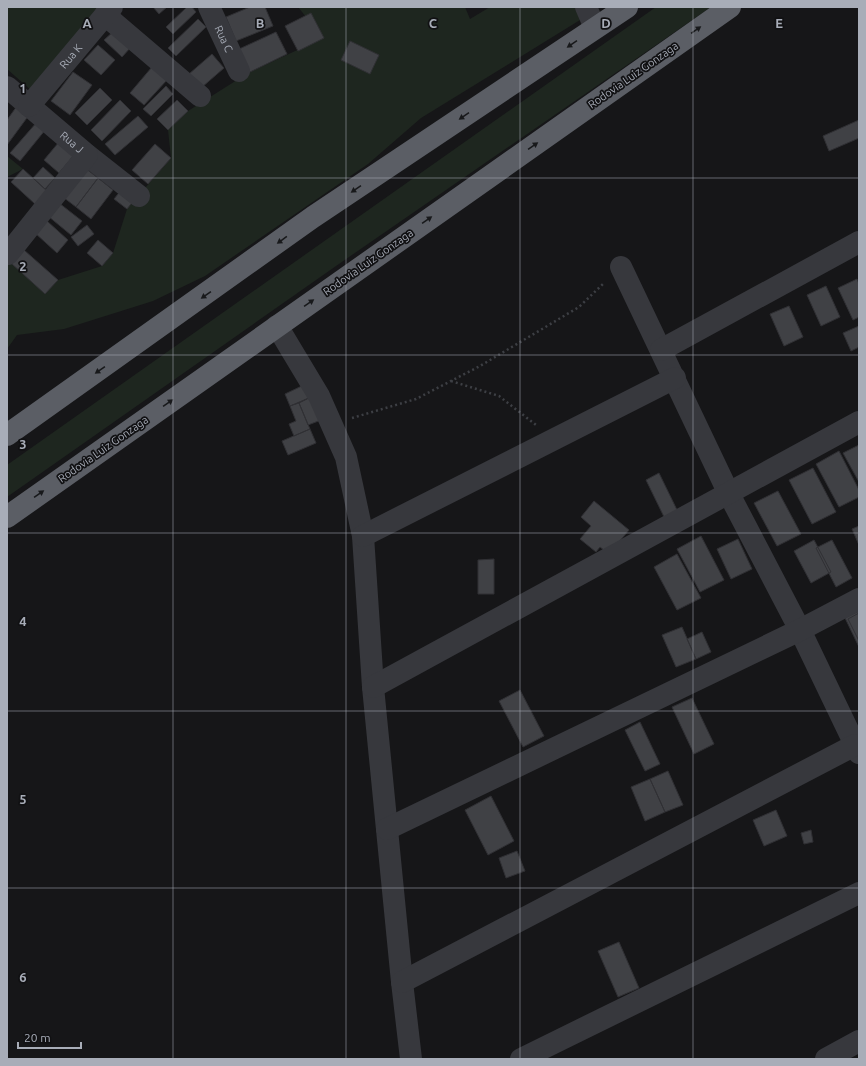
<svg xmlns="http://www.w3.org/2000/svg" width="866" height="1066" font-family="Ubuntu,sans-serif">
<rect width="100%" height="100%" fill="#161618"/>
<path fill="#1e261f" d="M 7,7 L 99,7 L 32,91 L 7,69 Z
M 298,7 L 465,7 L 470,19 L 490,7 L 575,7 L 580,20 L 421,118 L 368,164 L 205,276 L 153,301 L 64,329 L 17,335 L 7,349 L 7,262 L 12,264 L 45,294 L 58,280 L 102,266 L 113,253 L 127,209 L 171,158 L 168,130 L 188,111 L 248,73 L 323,38 Z
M 656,7 L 711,7 L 336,266 L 7,497 L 7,465 Z
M 7,156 L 23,169 L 7,177 Z"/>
<path fill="#404145" stroke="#303034" d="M 153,7 L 167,7 L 159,14 Z
M 187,7 L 192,7 L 196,12 L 173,34 L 166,27 Z
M 250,7 L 265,7 L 273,26 L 236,41 L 226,17 Z
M 311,13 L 324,38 L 298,51 L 285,26 Z
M 198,19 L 206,27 L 176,56 L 168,48 Z
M 114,31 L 131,47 L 122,57 L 104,40 Z
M 276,32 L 287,54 L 248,73 L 237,50 Z
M 350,41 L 379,55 L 370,74 L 341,60 Z
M 98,45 L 115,60 L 101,75 L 84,60 Z
M 212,54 L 224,68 L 201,88 L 189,74 Z
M 152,67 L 167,80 L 144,105 L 130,93 Z
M 73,72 L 92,85 L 70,115 L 51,101 Z
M 166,86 L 173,94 L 151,116 L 143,109 Z
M 100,88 L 112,100 L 87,125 L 75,113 Z
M 120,100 L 131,111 L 102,141 L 91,130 Z
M 177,100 L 188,111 L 168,130 L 157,119 Z
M 17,106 L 29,115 L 7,145 L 7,120 Z
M 138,116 L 148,127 L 115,155 L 105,144 Z
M 859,120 L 859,138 L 829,151 L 823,136 Z
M 37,122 L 46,129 L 20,161 L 10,153 Z
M 59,142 L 75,154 L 59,173 L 44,160 Z
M 155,144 L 171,158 L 148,184 L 132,170 Z
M 43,167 L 55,178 L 45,189 L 33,178 Z
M 85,168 L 98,178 L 76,207 L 63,197 Z
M 23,169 L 47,191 L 35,204 L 11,182 Z
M 98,178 L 113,190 L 91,219 L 76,207 Z
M 122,189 L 135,199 L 127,209 L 114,199 Z
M 59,203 L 82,221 L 71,235 L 48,216 Z
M 47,221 L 68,240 L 57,253 L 35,233 Z
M 87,225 L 94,234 L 78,246 L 71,237 Z
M 98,240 L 113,253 L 102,266 L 87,253 Z
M 24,250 L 58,280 L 45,294 L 12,264 Z
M 857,279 L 859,284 L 859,317 L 853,320 L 838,288 Z
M 826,286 L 840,317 L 821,326 L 807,295 Z
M 789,306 L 803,337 L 784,346 L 770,314 Z
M 859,326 L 859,347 L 851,351 L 843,333 Z
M 306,384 L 311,397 L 290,406 L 285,394 Z
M 311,397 L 321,420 L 308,425 L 299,403 Z
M 299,403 L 310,429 L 294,436 L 289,424 L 296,421 L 290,406 Z
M 310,429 L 316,443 L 288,455 L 282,441 Z
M 859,445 L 859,482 L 843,453 Z
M 839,451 L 859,490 L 859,497 L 839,507 L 816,464 Z
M 813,468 L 836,512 L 812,524 L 789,480 Z
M 659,473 L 680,516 L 667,523 L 646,480 Z
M 778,491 L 801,534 L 777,546 L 754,503 Z
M 594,501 L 629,530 L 609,554 L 600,547 L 596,552 L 580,539 L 591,526 L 581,517 Z
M 859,526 L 859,545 L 852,529 Z
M 701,536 L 724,580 L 700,592 L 677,549 Z
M 738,539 L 752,569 L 731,579 L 717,549 Z
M 814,540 L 831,572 L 811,583 L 794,551 Z
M 832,540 L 852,578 L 836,587 L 816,548 Z
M 677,554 L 701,598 L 677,610 L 654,567 Z
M 494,559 L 494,594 L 478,594 L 478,560 Z
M 859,611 L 859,647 L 845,618 Z
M 859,613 L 859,641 L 848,619 Z
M 682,627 L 696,659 L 676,667 L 662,635 Z
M 702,632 L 711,652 L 696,659 L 687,639 Z
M 520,690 L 544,736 L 523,747 L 499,701 Z
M 692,698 L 714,744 L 694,754 L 672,707 Z
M 640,722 L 660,764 L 645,771 L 625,730 Z
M 668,771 L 683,805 L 665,812 L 650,779 Z
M 650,779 L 665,812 L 645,821 L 631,787 Z
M 491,796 L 514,841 L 488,855 L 465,810 Z
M 776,810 L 787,836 L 764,846 L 753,820 Z
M 811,830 L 813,842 L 804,844 L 801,833 Z
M 517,851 L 525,871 L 506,878 L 499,858 Z
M 619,942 L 639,988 L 618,997 L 598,951 Z"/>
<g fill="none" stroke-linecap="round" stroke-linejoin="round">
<path stroke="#3d3f44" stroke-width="2.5" stroke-dasharray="2 3" stroke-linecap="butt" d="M 451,381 L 499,396 L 536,425
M 352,418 L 416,399 L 480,366 L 579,307 L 604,283"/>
<g stroke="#37383d" stroke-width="22">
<path id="s1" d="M 209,7 L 239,71"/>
<path d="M 586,7 L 595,28"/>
<path d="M 105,15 L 200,96"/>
<path id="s2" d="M 7,87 L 87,155 L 139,196"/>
<path id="s3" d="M 29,106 L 112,7"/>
<path d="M 8,254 L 87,155"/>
<path d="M 621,267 L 729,494 L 800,630 L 859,753"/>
<path d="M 277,326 L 319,396 L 346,457 L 363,536 L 373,687 L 402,982 L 411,1059"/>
<path d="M 661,350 L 859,242"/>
<path d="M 363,536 L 675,378"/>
<path d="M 373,687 L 859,422"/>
<path d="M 387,829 L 800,630 L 859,599"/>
<path d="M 402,982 L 855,745"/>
<path d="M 521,1059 L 859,893"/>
<path d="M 826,1059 L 859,1041"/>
</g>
<path stroke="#5b5e65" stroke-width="22" d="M 7,435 L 313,217 L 627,7
M 7,517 L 730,7"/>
</g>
<defs><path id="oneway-solid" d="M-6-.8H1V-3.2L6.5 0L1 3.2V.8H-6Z"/></defs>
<g fill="#18191b">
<use href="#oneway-solid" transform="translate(696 30) rotate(-35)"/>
<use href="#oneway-solid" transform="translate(572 44) rotate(146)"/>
<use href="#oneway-solid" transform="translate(464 116) rotate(146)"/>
<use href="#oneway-solid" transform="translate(533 146) rotate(-35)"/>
<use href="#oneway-solid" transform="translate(356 189) rotate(146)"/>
<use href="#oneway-solid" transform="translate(427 220) rotate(-35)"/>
<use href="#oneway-solid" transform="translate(282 240) rotate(144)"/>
<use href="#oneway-solid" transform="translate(206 295) rotate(145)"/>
<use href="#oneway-solid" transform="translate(309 303) rotate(-35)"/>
<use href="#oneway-solid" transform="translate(100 370) rotate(145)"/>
<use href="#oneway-solid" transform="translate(168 403) rotate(-35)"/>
<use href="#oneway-solid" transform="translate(39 494) rotate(-35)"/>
</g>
<path fill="none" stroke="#a8adb8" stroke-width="1" stroke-opacity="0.55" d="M 173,7 L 173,1059M 346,7 L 346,1059M 520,7 L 520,1059M 693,7 L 693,1059M 7,178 L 859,178M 7,355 L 859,355M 7,533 L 859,533M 7,711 L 859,711M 7,888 L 859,888"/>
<g text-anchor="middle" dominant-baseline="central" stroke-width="3.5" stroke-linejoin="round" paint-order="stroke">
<g font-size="11" fill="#a8adb8" stroke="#111113">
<text stroke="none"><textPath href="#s1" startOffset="35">Rua C</textPath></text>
<text stroke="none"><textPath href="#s3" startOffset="65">Rua K</textPath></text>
<text transform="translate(633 75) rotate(-35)">Rodovia Luiz Gonzaga</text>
<text stroke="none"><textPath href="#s2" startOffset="85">Rua J</textPath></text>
<text transform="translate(368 262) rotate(-35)">Rodovia Luiz Gonzaga</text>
<text transform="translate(103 449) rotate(-35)">Rodovia Luiz Gonzaga</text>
</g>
</g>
<g font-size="13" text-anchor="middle" font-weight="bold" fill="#a8adb8" stroke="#111113" stroke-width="3.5" stroke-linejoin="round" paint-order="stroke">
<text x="87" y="28">A</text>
<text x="260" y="28">B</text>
<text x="433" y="28">C</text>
<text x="606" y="28">D</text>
<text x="779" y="28">E</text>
<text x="23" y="93">1</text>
<text x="23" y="271">2</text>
<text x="23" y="449">3</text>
<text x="23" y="626">4</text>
<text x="23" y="804">5</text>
<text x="23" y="982">6</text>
</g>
<rect width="866" height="1066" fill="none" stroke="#a8adb8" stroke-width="16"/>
<path d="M18 1042v6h63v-6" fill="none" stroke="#a8adb8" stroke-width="2"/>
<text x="24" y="1042" font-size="12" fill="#a8adb8" stroke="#111113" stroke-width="3" paint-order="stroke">20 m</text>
</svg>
